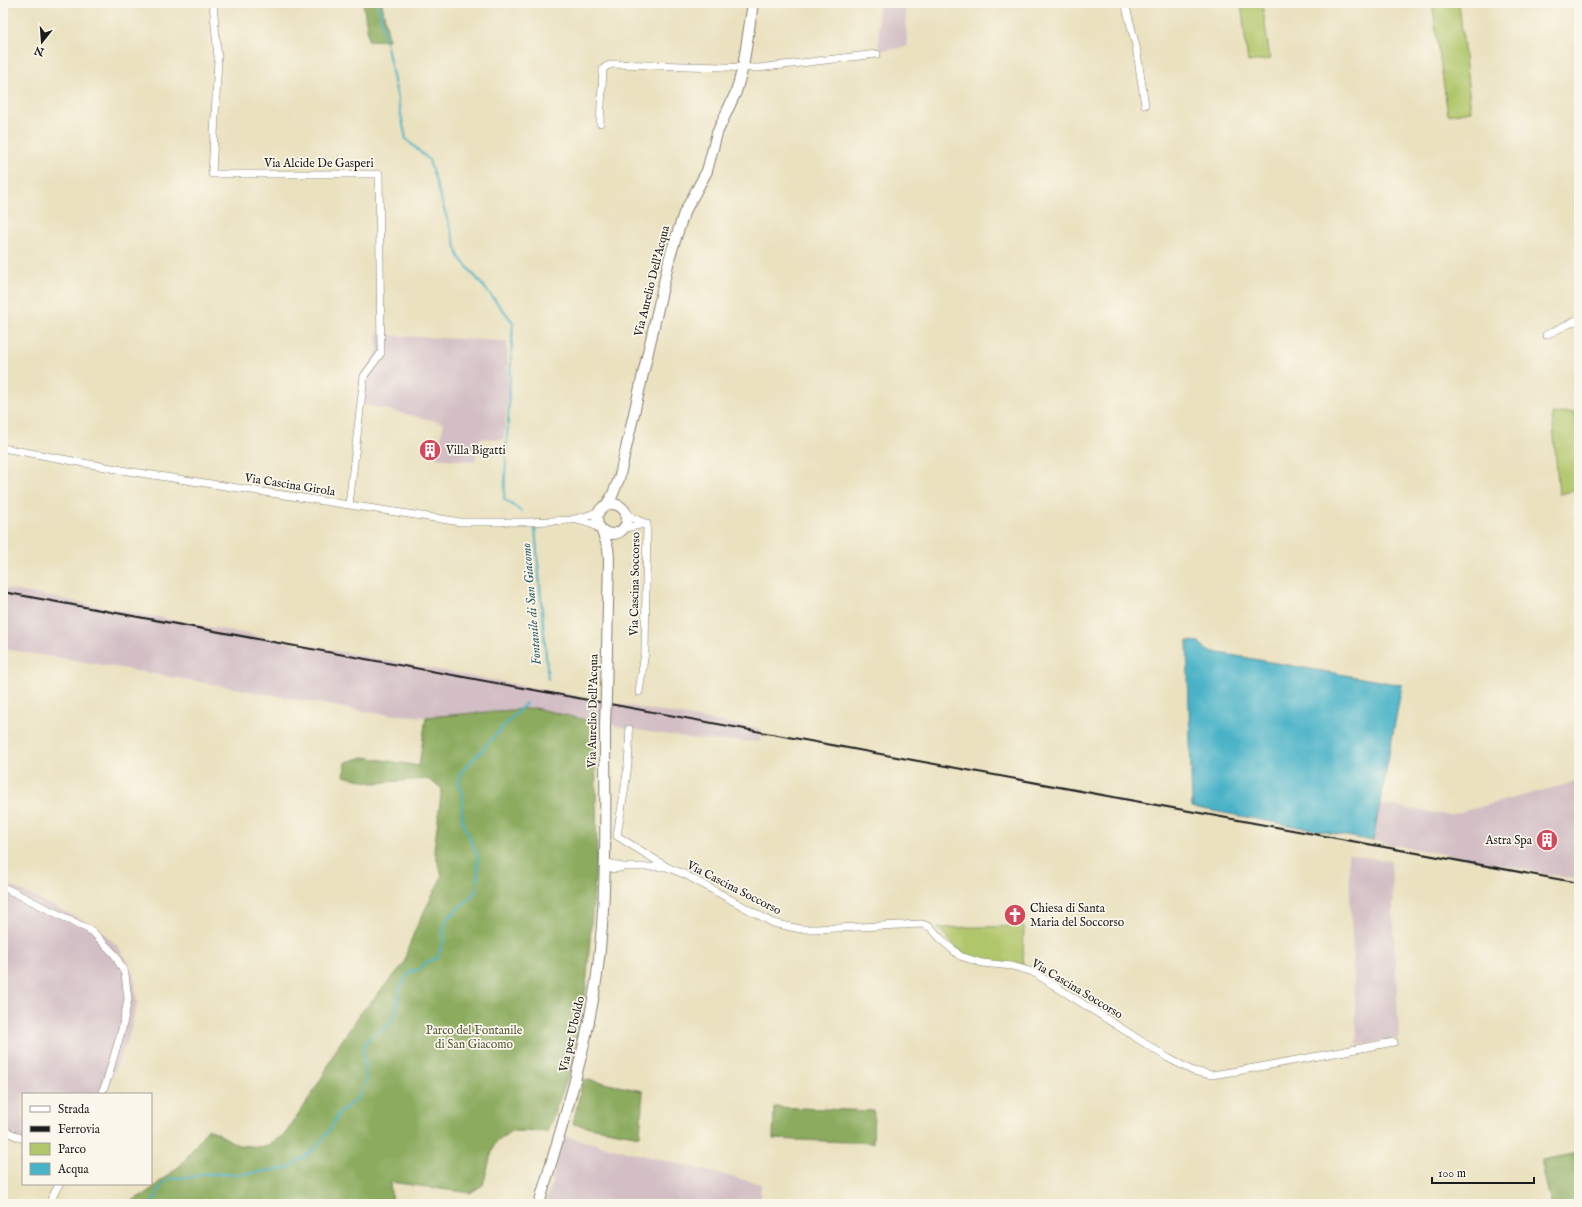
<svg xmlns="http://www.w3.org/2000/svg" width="1582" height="1207" font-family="'IM FELL English',serif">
<rect width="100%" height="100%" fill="#fbf7ec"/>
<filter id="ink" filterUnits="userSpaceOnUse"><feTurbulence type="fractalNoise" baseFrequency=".025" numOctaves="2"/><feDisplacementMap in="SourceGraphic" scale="8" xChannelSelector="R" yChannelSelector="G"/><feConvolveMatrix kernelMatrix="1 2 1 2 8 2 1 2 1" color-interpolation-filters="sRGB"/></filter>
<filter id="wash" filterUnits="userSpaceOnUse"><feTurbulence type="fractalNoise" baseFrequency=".012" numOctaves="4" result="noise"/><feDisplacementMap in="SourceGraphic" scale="16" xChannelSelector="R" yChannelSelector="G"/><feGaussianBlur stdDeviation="0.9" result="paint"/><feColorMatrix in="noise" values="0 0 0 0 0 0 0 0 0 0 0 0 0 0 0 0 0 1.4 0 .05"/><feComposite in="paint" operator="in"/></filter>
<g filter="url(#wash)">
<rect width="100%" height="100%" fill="#eae1bf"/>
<path fill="#d2bec4" d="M 878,3 L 905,3 L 907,47 L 879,51 Z
M 377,332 L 381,335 L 507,341 L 509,393 L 506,408 L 504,440 L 480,438 L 475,462 L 436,458 L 444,423 L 358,403 L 362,376 L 377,352 Z
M 3,588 L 635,707 L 762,729 L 760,742 L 694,739 L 631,729 L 535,708 L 426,717 L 373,713 L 104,665 L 3,649 Z
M 1579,781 L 1579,880 L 1373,841 L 1380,804 L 1449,815 Z
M 1348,854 L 1391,861 L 1399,1039 L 1357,1045 Z
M 3,882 L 97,927 L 118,947 L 129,963 L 135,982 L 137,1004 L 127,1042 L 104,1094 L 23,1094 L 23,1139 L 3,1132 Z
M 564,1136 L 761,1184 L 760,1204 L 545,1204 Z"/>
<path fill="#b0c66a" stroke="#667143" d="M 1241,3 L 1262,3 L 1270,59 L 1248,62 Z
M 1432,3 L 1459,3 L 1471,111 L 1448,115 Z
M 1575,412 L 1579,449 L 1579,490 L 1559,494 L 1552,414 Z
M 1024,926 L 1023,965 C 1003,963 976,965 960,951 C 952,944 945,935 938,928 Z"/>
<path fill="#8cab5e" stroke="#54643d" d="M 363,3 L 382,3 L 389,40 L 369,41 Z
M 535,708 L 595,722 L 597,856 L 586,987 L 573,1064 L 547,1132 L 511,1131 L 494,1144 L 483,1185 L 470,1193 L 390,1182 L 392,1204 L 124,1204 L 145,1194 L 182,1164 L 208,1128 L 238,1145 L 265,1147 L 285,1134 L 309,1099 L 325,1072 L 336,1049 L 360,1014 L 404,964 L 407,951 L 415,930 L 442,876 L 434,849 L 442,788 L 427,779 L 373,783 L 344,776 L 346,762 L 364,757 L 419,766 L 426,717 Z
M 583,1079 L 643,1091 L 640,1136 L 573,1124 Z
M 774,1107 L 874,1111 L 873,1143 L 773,1139 Z
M 1579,1153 L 1579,1204 L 1551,1204 L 1541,1160 Z"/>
<path fill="#48b2c7" stroke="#326772" d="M 1187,641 L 1199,642 L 1208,651 L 1402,685 L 1373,841 L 1192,807 Z"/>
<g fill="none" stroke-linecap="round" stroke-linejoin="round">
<path stroke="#48b2c7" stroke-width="2" d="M 378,3 L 406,139 L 429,160 L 459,257 L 513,322 L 504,499 L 522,512
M 535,528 L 548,679
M 152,1204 C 154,1200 156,1197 158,1192 C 169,1168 183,1184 200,1174 L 244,1174 L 288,1168 L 314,1150 L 330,1130 L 338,1114 L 358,1098 L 366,1082 L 363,1049 L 368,1039 L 389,1025 L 396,1013 L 399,992 L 404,981 L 411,971 L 420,970 L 425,963 L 437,958 L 444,940 L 443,933 L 447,919 L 476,892 L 478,876 L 477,855 L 463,822 L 462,809 L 463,798 L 459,782 L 462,771 L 526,703"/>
</g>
</g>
<g filter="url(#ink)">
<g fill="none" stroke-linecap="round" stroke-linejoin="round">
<g stroke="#837e6e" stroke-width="8">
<path id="street" d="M 213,3 L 218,59 L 212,174 L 379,174 L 381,353 L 364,376 L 349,505
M 1125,3 L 1136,46 L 1145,105
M 600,123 L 603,69 L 607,66 L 613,64 L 758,68 L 877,54
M 1546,335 L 1579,319
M 3,448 L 133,472 L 461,522 L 528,522 L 571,520 L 587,516 L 599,511
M 625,510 L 633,518 L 647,524
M 577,520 L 589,523 L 600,528
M 625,528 L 645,524
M 639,692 L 645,652 L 647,524
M 629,729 C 631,764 622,801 617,836 L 667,867 L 686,875 L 773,923 L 800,929 L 816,929 L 922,924 L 930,927 L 945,943 L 960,956 L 982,963 L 1012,966 L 1033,972 L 1168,1058 L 1193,1071 L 1212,1075 L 1243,1070 L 1394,1042
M 604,865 L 609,863 L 623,867 L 667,867
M 604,865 L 614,869 L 623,867
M 3,887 L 92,931 L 115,955 L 125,974 L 128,999 L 122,1029 L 106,1083 L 101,1094
M 3,1130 L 23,1139
M 49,1204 L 59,1184"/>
</g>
<g stroke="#837e6e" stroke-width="12">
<path id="secondary" d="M597 519a15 15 0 1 1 30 0a15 15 0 1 1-30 0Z
M 607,504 L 612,496 L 619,479 L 670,256 L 684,213 L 707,171 L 717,133 L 736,92 L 743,67 L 753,3
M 602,531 L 608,548 L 609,558 L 606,695
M 539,1204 C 561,1129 586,1053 597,975 C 608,893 605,808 605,725"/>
</g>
<use href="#street" stroke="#fff" stroke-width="7"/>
<use href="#secondary" stroke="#fff" stroke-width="10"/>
<path stroke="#1c1c1c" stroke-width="2" d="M 3,592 L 1579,883"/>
<g stroke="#837e6e" stroke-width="12" stroke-linecap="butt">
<path id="secondary-bridge" d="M 605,725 L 606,695"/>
</g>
<use href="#secondary-bridge" stroke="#fff" stroke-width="10"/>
</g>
</g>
<defs>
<g id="building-disc" transform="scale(1.15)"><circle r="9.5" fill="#d1495b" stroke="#fbf7ec"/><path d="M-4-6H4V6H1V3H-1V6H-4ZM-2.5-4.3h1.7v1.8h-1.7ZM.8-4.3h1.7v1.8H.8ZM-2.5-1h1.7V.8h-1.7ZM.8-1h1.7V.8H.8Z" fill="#fff"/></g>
<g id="church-disc" transform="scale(1.15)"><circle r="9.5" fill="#d1495b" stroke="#fbf7ec"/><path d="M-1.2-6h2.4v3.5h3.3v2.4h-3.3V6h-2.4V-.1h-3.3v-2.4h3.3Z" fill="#fff"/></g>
</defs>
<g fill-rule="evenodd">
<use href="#building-disc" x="430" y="450"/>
<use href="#building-disc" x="1547" y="840"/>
<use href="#church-disc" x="1015" y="915"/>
</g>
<g text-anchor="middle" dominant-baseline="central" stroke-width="3.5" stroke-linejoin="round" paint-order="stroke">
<g font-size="12" fill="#1c1c1c" stroke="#fbf7ec">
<text x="319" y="163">Via Alcide De Gasperi</text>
<text transform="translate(652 281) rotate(-76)">Via Aurelio Dell'Acqua</text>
<text transform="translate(290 485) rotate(9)">Via Cascina Girola</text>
<text transform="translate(635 584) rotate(-89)">Via Cascina Soccorso</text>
<text transform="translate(593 711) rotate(-89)">Via Aurelio Dell'Acqua</text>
<text transform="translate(734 888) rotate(27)">Via Cascina Soccorso</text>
<text transform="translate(1077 989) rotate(31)">Via Cascina Soccorso</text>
<text transform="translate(572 1034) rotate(-77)">Via per Uboldo</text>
</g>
<g font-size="12" fill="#1c1c1c" stroke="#fbf7ec" text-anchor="start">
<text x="446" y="450">Villa Bigatti</text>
<text x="1532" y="840" text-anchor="end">Astra Spa</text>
<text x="1030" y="908">Chiesa di Santa<tspan x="1030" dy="14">Maria del Soccorso</tspan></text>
</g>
<g font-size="12" fill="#505837" stroke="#fbf7ec">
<text x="474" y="1030">Parco del Fontanile<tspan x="474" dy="14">di San Giacomo</tspan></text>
</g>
<g font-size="13" font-style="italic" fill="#306069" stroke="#fbf7ec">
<text transform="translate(532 604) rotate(-95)">Fontanile di San Giacomo</text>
</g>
</g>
<rect width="1582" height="1207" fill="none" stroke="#fbf7ec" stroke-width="16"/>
<rect x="22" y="1093" width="130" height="92" fill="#fbf7ec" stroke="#a29f99"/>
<rect x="30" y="1106" width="20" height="6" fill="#ffffff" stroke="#a29f99"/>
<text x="58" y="1113" font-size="12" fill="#1c1c1c">Strada</text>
<rect x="30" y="1126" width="20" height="6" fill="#1c1c1c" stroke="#a29f99"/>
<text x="58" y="1133" font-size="12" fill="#1c1c1c">Ferrovia</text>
<rect x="30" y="1143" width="20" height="12" fill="#b0c66a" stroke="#a29f99"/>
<text x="58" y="1153" font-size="12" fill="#1c1c1c">Parco</text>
<rect x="30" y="1163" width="20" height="12" fill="#48b2c7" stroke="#a29f99"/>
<text x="58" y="1173" font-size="12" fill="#1c1c1c">Acqua</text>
<g transform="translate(42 42) rotate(197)" stroke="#fbf7ec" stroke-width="3" paint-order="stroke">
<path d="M0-3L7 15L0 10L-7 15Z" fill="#1c1c1c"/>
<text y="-6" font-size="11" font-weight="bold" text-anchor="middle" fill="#1c1c1c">N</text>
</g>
<path d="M1432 1177v6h102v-6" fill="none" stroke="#1c1c1c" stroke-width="2"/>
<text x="1438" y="1177" font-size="12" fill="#1c1c1c" stroke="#fbf7ec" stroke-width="3" paint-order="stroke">100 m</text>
</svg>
